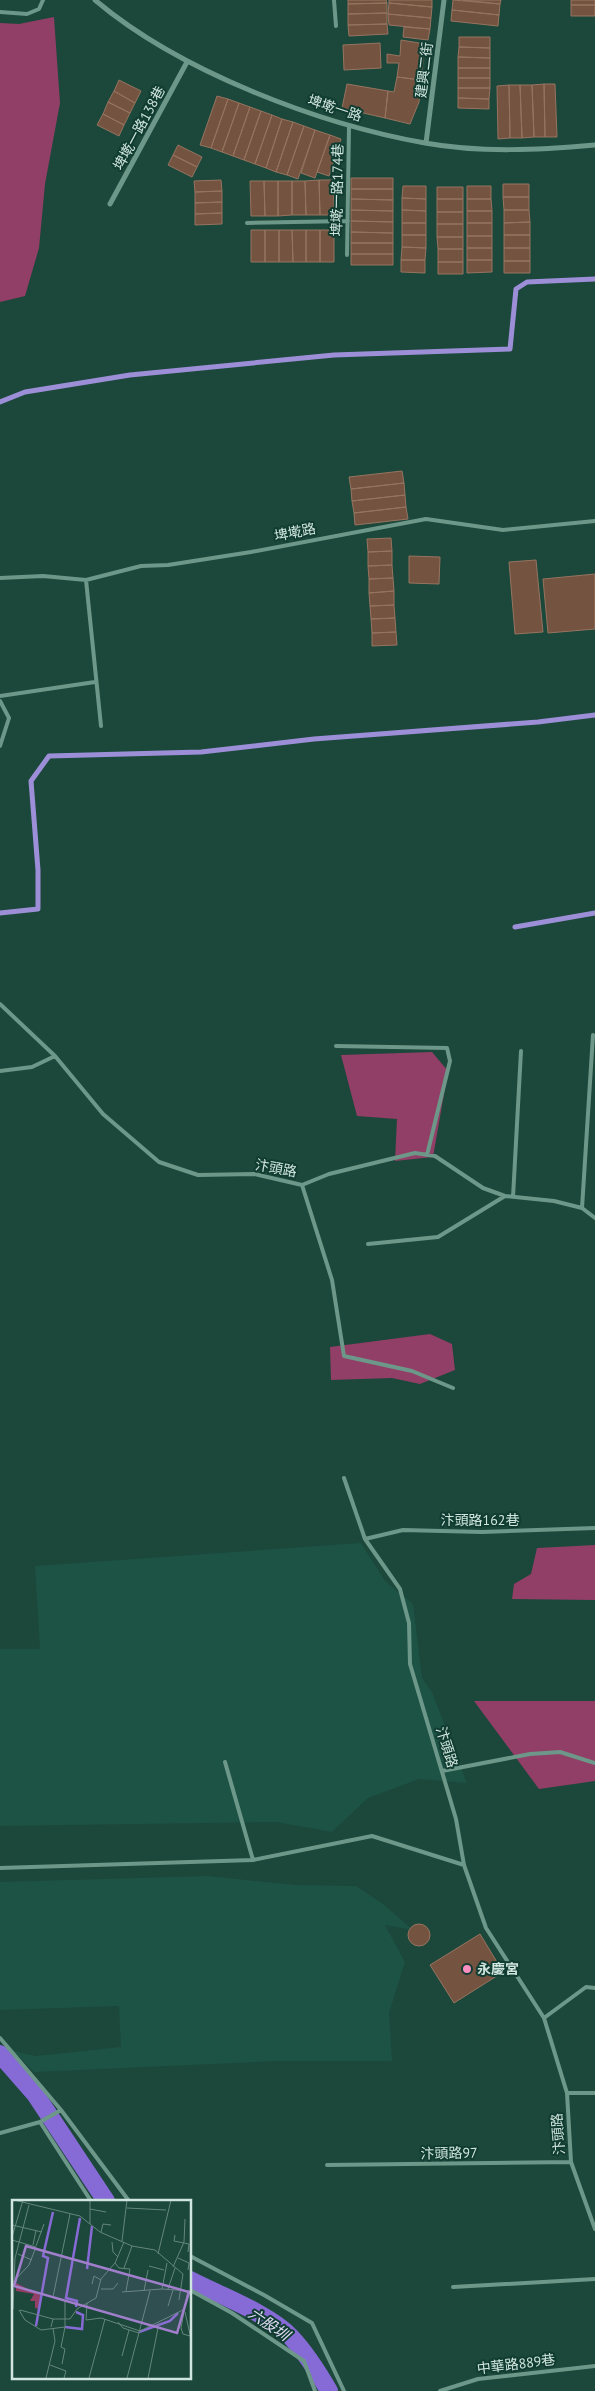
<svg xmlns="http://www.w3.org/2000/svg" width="595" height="2391" font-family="'PT Sans','Noto Sans TC',sans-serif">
<rect width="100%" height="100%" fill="#1c473b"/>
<path fill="#1d5345" d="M 361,1543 L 385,1581 L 413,1604 L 422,1678 L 432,1692 L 467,1783 L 419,1779 L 368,1798 L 332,1832 L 276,1822 L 0,1826 L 0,1649 L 40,1649 L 35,1566 Z
M 207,1876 L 296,1885 L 356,1886 L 383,1904 L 413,1930 L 385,1925 L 405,1962 L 389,2013 L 392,2061 L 276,2061 L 34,2072 L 13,2051 L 36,2056 L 121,2047 L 119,2006 L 0,2010 L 0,1882 Z"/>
<path fill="#913f66" d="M 54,17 L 60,103 L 45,184 L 39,248 L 25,296 L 0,302 L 0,23 L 19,24 Z
M 432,1052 L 448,1071 L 433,1157 L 395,1161 L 397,1119 L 357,1116 L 341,1055 Z
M 430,1334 L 452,1344 L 455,1370 L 420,1384 L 392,1378 L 331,1380 L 330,1347 Z
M 595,1545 L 595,1600 L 512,1599 L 514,1584 L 531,1574 L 537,1548 Z
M 474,1701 L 595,1701 L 595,1781 L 539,1789 Z"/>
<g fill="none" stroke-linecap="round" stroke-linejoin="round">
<path stroke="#9c8fd7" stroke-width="5" d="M 0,402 L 25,392 L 130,375 L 334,355 L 510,349 L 516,289 L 527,282 L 595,279
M 0,913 L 38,909 L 38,870 L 31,781 L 49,756 L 201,752 L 314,739 L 538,722 L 595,715
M 515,927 L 595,913"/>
<path stroke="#866ad5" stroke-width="18" d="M 0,2054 L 35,2094 L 106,2201
M 190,2280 C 219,2295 270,2314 291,2337 C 306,2353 318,2372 329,2391"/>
</g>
<path fill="#745441" stroke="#967460" d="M 348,0 L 386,0 L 387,3 L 348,4 Z
M 389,0 L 432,0 L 432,7 L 389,3 Z
M 453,0 L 500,4 L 499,15 L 452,10 Z
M 462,0 L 501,0 L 500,4 Z
M 571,0 L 595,0 L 595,5 L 571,5 Z
M 387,3 L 387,13 L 348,14 L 348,4 Z
M 389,3 L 432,7 L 431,18 L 388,14 Z
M 571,5 L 595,5 L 595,16 L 571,16 Z
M 452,10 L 499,15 L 498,26 L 451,21 Z
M 387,13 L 387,24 L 348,25 L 348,14 Z
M 388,14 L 431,18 L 430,29 L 389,25 Z
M 387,24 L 388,34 L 349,36 L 348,25 Z
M 404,27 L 430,29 L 428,40 L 403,37 Z
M 459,37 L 490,37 L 490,48 L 459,47 Z
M 401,40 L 425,44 L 421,80 L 397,77 L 399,63 L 387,63 L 387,54 L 400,56 Z
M 380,43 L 381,68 L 344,70 L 343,45 Z
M 459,47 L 490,48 L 490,58 L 458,57 Z
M 458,57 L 490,58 L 490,68 L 458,68 Z
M 458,68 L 490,68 L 490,78 L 458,78 Z
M 397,77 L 421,80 L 419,102 L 410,124 L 385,118 L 388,91 L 394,92 Z
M 458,78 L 490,78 L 490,88 L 458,88 Z
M 119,80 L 141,91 L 135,103 L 114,91 Z
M 347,84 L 388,91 L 385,118 L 342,108 Z
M 544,84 L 555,84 L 557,137 L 545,137 Z
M 544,84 L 545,137 L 534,137 L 532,85 Z
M 509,85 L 520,85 L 522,138 L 510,138 Z
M 509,85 L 510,138 L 498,139 L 497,86 Z
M 520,85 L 532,85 L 534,137 L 522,138 Z
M 458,88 L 490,88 L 489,99 L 458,98 Z
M 114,91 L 135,103 L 130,113 L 108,102 Z
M 217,96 L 228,99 L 211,148 L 200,145 Z
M 458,98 L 489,99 L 489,109 L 458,108 Z
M 228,99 L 239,103 L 222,152 L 211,148 Z
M 108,102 L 130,113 L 124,125 L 103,114 Z
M 239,103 L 250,107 L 233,156 L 222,152 Z
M 250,107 L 261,111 L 244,160 L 233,156 Z
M 261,111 L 272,115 L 255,164 L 244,160 Z
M 103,114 L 124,125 L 119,136 L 97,125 Z
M 272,115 L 282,119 L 266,168 L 255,164 Z
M 282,119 L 293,122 L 276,172 L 266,168 Z
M 293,122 L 304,126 L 287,175 L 276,172 Z
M 304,126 L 315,130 L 298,179 L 287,175 Z
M 315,130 L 330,135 L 315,178 L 301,173 Z
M 330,135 L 341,139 L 329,176 L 317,172 Z
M 178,145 L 202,157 L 197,167 L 173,155 Z
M 173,155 L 197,167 L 192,177 L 168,165 Z
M 351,178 L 393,178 L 393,189 L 351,189 Z
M 221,180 L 222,191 L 195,192 L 194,181 Z
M 319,180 L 333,180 L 334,215 L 320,215 Z
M 319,180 L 320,215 L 306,215 L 305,181 Z
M 250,181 L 264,181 L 265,216 L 251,216 Z
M 264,181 L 278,181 L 278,216 L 265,216 Z
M 278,181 L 292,181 L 292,215 L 278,216 Z
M 292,181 L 305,181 L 306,215 L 292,215 Z
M 503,184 L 529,184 L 529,197 L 503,197 Z
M 403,186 L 426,186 L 426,199 L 402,198 Z
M 467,186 L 491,186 L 491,199 L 467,199 Z
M 437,187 L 463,187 L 463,199 L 437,199 Z
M 351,189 L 393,189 L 393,200 L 351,199 Z
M 222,191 L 222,202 L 195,203 L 195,192 Z
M 503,197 L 529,197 L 529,210 L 504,210 Z
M 402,198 L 426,199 L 426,211 L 402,210 Z
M 351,199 L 393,200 L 393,211 L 351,210 Z
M 437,199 L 463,199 L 463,212 L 437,212 Z
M 467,199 L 491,199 L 492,211 L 467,211 Z
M 222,202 L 222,213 L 195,214 L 195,203 Z
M 351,210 L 393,211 L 393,222 L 351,221 Z
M 402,210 L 426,211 L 426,223 L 402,223 Z
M 504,210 L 529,210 L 530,222 L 504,223 Z
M 467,211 L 492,211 L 492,223 L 467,223 Z
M 437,212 L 463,212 L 463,224 L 437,224 Z
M 222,213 L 222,224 L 195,225 L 195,214 Z
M 351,221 L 393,222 L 393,233 L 351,232 Z
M 530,222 L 530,235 L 504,235 L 504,223 Z
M 402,223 L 426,223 L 426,235 L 402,235 Z
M 467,223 L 492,223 L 492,236 L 467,236 Z
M 437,224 L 463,224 L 463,237 L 437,237 Z
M 251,230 L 265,230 L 265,262 L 251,262 Z
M 265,230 L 279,230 L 279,262 L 265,262 Z
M 279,230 L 292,230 L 293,262 L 279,262 Z
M 292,230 L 306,230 L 306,262 L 293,262 Z
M 306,230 L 320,230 L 320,262 L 306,262 Z
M 320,230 L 334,230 L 334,262 L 320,262 Z
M 351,232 L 393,233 L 393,243 L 351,243 Z
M 402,235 L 426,235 L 426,248 L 402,247 Z
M 504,235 L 530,235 L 530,248 L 504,248 Z
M 467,236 L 492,236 L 492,248 L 467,248 Z
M 437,237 L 463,237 L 463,249 L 438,249 Z
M 351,243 L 393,243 L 393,254 L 351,254 Z
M 402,247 L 426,248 L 425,260 L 401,260 Z
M 467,248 L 492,248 L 492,260 L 467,260 Z
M 504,248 L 530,248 L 530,261 L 504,261 Z
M 438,249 L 463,249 L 463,262 L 438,262 Z
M 351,254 L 393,254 L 393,265 L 351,265 Z
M 401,260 L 425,260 L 425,273 L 401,272 Z
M 467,260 L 492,260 L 492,272 L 467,273 Z
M 504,261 L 530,261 L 530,273 L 504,273 Z
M 438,262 L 463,262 L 463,274 L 438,274 Z
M 402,471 L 404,483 L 351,489 L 349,477 Z
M 404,483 L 405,495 L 352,501 L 351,489 Z
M 405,495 L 406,507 L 354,513 L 352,501 Z
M 406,507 L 408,519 L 355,525 L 354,513 Z
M 391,538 L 392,551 L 368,552 L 367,539 Z
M 392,551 L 392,565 L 368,566 L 368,552 Z
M 409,556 L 440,557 L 439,584 L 409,583 Z
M 536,560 L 543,632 L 515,634 L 509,562 Z
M 392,565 L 393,578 L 369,579 L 368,566 Z
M 595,574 L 595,629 L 548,633 L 543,579 Z
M 393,578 L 394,591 L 369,593 L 369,579 Z
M 394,591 L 394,605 L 370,606 L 369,593 Z
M 394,605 L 395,618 L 371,619 L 370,606 Z
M 395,618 L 396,632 L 372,633 L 371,619 Z
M 396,632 L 397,645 L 372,646 L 372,633 Z
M408 1935a11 11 0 1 1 22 0a11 11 0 1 1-22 0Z
M 480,1934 L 503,1972 L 454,2003 L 430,1965 Z"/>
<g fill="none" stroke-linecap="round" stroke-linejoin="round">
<path stroke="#6c9789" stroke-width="4" d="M 334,0 L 336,26
M 0,12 L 27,14 L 39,9 L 43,0
M 247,223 L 348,221
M 347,255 L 349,126
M 0,578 L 43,576 L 86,580 L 141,566 L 168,565 L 251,552 L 426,519 L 503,530 L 595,521
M 86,580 L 101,726
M 0,696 L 95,682
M 0,701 L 9,718 L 0,746
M 0,1004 L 55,1056 L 103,1114 L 159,1162 L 198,1175 L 254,1174 L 302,1185 L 329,1174 L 415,1153 L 435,1156 L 483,1188 L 505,1196 L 554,1201 L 582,1208 L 595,1218
M 336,1046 L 447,1048 L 450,1061 L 427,1155
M 0,1071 L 32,1067 L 55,1056
M 302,1185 L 332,1280 L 344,1356 L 412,1371 L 453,1388
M 513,1197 L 521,1051
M 582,1208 L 593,1035
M 368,1244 L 438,1237 L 505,1196
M 344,1478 L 365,1539 L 400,1589 L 409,1623 L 410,1664 L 456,1819 L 464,1865 L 486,1928 L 544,2018 L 567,2093 L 571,2162 L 595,2229
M 365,1539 L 403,1530 L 482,1532 L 595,1528
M 225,1762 L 253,1860
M 442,1771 L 530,1754 L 560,1752 L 595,1763
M 0,1868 L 253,1860 L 372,1836 L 464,1865
M 544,2018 L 586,1987 L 595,1988
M 0,2038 L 61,2110 L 129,2201
M 567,2093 L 595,2093
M 40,2122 L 91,2201
M 0,2133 L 40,2122 L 61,2110
M 327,2165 L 571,2162
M 190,2256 L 264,2295 L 312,2323 L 344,2391
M 453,2287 L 595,2279
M 190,2290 L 232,2313 L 304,2361 L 315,2391
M 440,2391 L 478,2379 L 595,2366"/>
<path stroke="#6c9789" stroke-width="5" d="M 95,0 C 179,71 318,124 425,143 C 480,153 539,150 595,145
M 426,143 L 444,0
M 110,204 L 187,62"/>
</g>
<circle fill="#fd8ec0" stroke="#103c31" stroke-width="2" cx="467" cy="1969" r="5"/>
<g text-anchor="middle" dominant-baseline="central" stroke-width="4" stroke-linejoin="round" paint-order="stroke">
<g font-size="14" fill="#cfe5dd" stroke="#103c31">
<text transform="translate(424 70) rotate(-83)">建興二街</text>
<text transform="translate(335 108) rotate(18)">埤墘一路</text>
<text transform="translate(139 128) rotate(-62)">埤墘一路138巷</text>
<text transform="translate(337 190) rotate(-89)">埤墘一路174巷</text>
<text transform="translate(295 532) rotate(-11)">埤墘路</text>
<text transform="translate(276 1168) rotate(10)">汴頭路</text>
<text x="480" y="1520">汴頭路162巷</text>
<text transform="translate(447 1747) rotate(73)">汴頭路</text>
<text transform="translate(558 2134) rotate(-94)">汴頭路</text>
<text transform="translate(449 2153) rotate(-1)">汴頭路97</text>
<text transform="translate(516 2364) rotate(-7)">中華路889巷</text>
</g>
<g font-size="14" font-weight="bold" fill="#cfe5dd" stroke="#103c31" text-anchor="start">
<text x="477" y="1969">永慶宮</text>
</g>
<g font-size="15" font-style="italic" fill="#e1ddf8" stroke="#103c31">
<text transform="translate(269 2324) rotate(34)">六股圳</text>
</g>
</g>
<g transform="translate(12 2200)">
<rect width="179" height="179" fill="#1c473b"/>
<path d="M 4,83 L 28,95 L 28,109 L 23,108 L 23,101 L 18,101 L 22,94 L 4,91 Z" fill="#913f66"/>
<path fill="none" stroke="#866ad5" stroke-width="2.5" d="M 75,69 L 80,26M 64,107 L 65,101 L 54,98 L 68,18M 24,126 L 36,58 L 31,56 L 41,12M 53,127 L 70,129 L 71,115 L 64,112M 127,132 L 158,121 L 166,113"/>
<path fill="none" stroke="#64867c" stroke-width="1" d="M 2,0 L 68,16 L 88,32 L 120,46 L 143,50 L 171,74 L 167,100M 115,8 L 154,10M 78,9 L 94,12M 78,24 L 78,0M 0,25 L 30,32M 89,32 L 91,24 L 99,25M 163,35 L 162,41 L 177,44 L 176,52M 0,37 L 11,0M 0,40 L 24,47 L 17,65 L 1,82M 110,41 L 115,0M 100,42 L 101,52 L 106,57M 21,45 L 24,30M 24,46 L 32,24M 6,54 L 20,60M 146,54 L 159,0M 166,58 L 177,63 L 176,70M 103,63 L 107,68 L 118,69 L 114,91M 137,66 L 152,70M 161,67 L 172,42 L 173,19M 112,68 L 120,46M 80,84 L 82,76 L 89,80M 89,89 L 101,89 L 106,83M 150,89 L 155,63M 156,89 L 163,68M 176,90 L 169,128 L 171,134 L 178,136M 132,91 L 136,70M 110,92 L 150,89 L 179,91M 75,103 L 74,120 L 89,118 L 128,131 L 173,109M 156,106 L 161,90M 1,109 L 3,58 L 17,5M 7,110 L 13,120 L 29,130 L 53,127 L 53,101 L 41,97 L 58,14M 8,110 L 41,119 L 39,127M 173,112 L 179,139M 41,119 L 58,119 L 65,109 L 84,98 L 89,79 L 103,63 L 112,42M 106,122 L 111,128 L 127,133M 110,156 L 117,130M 50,164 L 53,149 L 49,147 L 53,127M 38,165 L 54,171 L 52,178M 34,178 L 43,141 L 41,128M 77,178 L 93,119M 115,178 L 138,91M 136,178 L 147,123"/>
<path fill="#a17fcc" fill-opacity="0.15" stroke="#a17fcc" stroke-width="2.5" d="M 14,46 L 177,92 L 165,133 L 2,86 Z"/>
<rect width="179" height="179" fill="none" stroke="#cfe5dd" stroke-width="2.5"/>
</g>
</svg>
